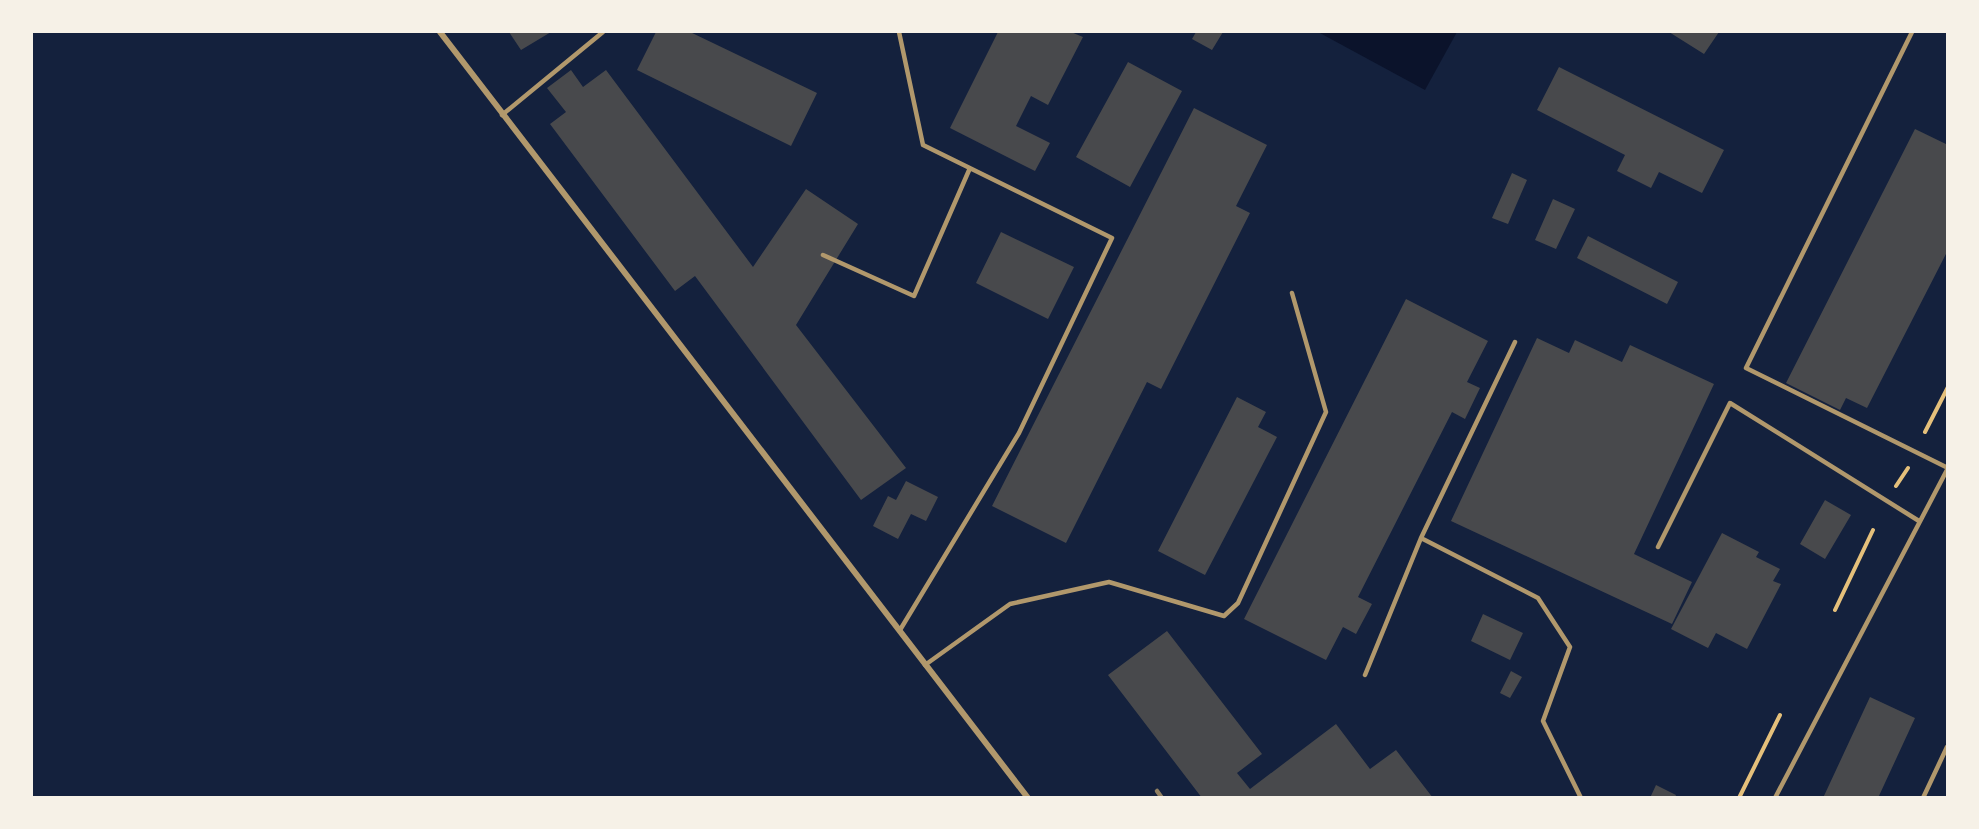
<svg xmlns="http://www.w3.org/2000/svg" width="1979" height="829" font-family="'Alegreya Sans',sans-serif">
<rect width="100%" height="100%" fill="#14213d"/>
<path fill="#0b132b" d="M 1318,32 L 1457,32 L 1425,90 Z"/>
<path fill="#48494c" d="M 509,32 L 551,32 L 521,50 Z
M 656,32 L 690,32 L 817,93 L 791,146 L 637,70 Z
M 998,32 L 1071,32 L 1083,37 L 1048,105 L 1031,96 L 1016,126 L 1050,143 L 1035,171 L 950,128 Z
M 1196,32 L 1223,32 L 1212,50 L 1192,39 Z
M 1669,32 L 1719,32 L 1704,54 Z
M 1128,62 L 1182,91 L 1130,187 L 1076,157 Z
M 1559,67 L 1724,150 L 1702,193 L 1659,172 L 1651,188 L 1617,171 L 1625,155 L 1537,110 Z
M 571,70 L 583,87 L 606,70 L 753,267 L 806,189 L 858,224 L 796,325 L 906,468 L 861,500 L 695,276 L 675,291 L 550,124 L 566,112 L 547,88 Z
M 1194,108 L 1267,145 L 1236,206 L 1250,213 L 1161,389 L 1147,382 L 1066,543 L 992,506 Z
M 1915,129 L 1948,145 L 1948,250 L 1867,408 L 1846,398 L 1840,410 L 1786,383 Z
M 1512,173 L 1527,180 L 1508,224 L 1492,218 Z
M 1553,199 L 1575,209 L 1556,249 L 1535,240 Z
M 1001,232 L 1074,267 L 1048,319 L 976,283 Z
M 1588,236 L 1678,282 L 1667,304 L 1577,258 Z
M 1406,299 L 1488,341 L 1467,382 L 1480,388 L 1465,419 L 1452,412 L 1358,597 L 1372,604 L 1356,634 L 1343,627 L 1326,660 L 1244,619 Z
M 1537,338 L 1569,353 L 1575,340 L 1622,362 L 1630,345 L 1714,384 L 1634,554 L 1692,582 L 1672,624 L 1451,521 Z
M 1237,397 L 1266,412 L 1258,427 L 1277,437 L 1205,575 L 1158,551 Z
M 906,481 L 938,497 L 926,521 L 911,514 L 898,539 L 873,526 L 888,496 L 896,500 Z
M 1825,500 L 1851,515 L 1825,559 L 1800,544 Z
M 1722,533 L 1759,552 L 1756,557 L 1780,569 L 1773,581 L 1781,584 L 1747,649 L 1716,633 L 1708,648 L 1671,629 Z
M 1483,614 L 1523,633 L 1510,660 L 1471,641 Z
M 1167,631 L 1262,754 L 1237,773 L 1250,789 L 1336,724 L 1370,769 L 1396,750 L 1433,798 L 1202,798 L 1108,675 Z
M 1511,671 L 1522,677 L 1510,698 L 1500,693 Z
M 1870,697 L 1915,718 L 1878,798 L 1823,798 Z
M 1656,785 L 1676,795 L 1675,798 L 1650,798 Z"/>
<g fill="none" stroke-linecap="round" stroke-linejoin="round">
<path stroke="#e5c07b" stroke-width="4" d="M 1925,432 L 1948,387
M 1896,486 L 1908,468
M 1835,610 L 1873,530
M 1739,798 L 1780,715"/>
<path stroke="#b1986c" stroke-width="4.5" d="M 899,32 L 923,145 L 1112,238 L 1019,433 L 900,630
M 1912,32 L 1746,368 L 1948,468
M 502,115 L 603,32
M 823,255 L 914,296 L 970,168
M 1515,342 L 1421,538 L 1538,598 L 1570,647 L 1543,721 L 1581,798
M 1658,547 L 1730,403 L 1919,521
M 925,665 L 1010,604 L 1109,582 L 1224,616 L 1238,603 L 1326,412 L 1292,293
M 1365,675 L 1421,538
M 1775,798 L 1948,468
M 1923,798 L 1947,747"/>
<path stroke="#b1986c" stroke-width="6" d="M 440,32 L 1028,798"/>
<path stroke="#918062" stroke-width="4.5" d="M 1157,791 L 1162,798"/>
</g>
<rect width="1979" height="829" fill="none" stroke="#f6f1e7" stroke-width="66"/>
</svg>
